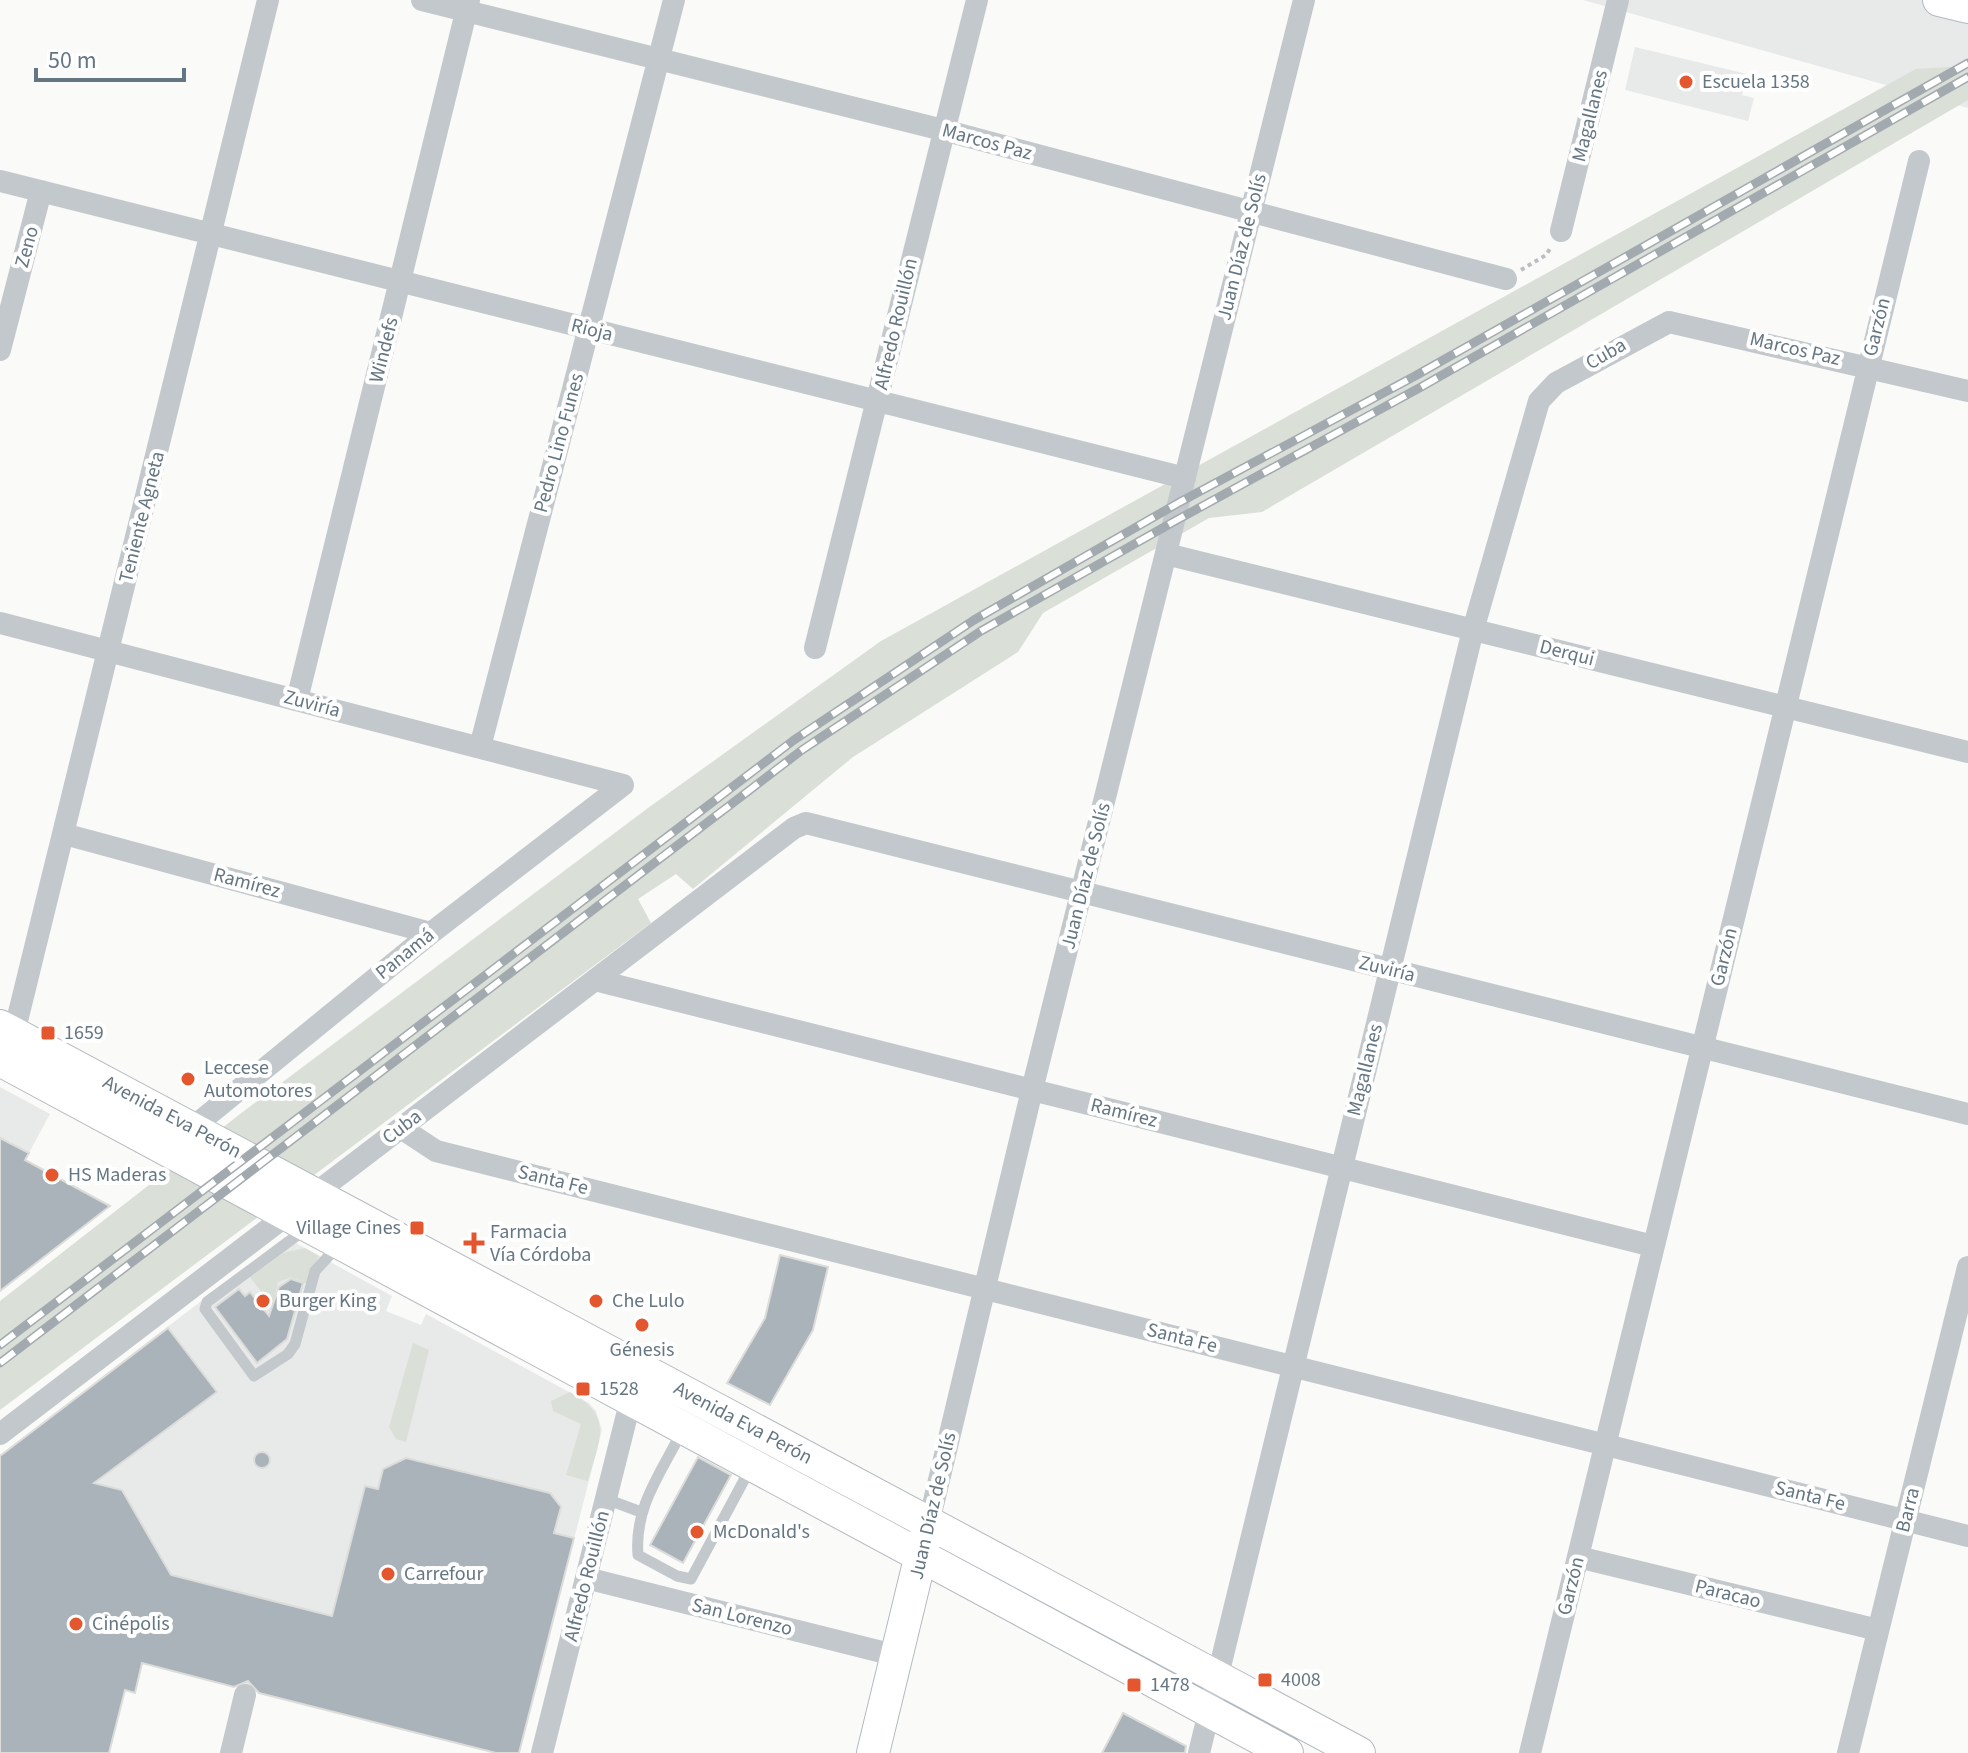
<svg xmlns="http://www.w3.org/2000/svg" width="1968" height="1753" font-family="'Source Sans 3',sans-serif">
<rect width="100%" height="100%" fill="#fafaf8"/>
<path fill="#e8e9e9" d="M 1583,0 L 1968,0 L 1968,108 Z
M 1635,47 L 1747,74 L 1742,95 L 1754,98 L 1748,121 L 1625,90 Z
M 0,1087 L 50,1114 L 3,1201 L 0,1199 Z
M 285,1237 L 392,1296 L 386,1311 L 421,1325 L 426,1314 L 589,1403 L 596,1411 L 602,1430 L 519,1753 L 496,1753 L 143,1663 L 135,1693 L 125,1691 L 109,1753 L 0,1753 L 0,1455 Z"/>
<path fill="#dadfd7" d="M 1968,66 L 1968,100 L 1262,512 L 1209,518 L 1043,613 L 1018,652 L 853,757 L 693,889 L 676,874 L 638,899 L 651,923 L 0,1410 L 0,1301 L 244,1111 L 648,808 L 881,641 L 1916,69 Z
M 305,1248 L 319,1256 L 308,1284 L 291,1277 L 278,1282 L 275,1296 L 279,1305 L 274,1308 L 250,1277 L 283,1253 Z
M 413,1343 L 429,1350 L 406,1442 L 396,1439 L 389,1427 Z
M 570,1392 C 615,1417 599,1439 588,1481 L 566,1475 L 581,1424 L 553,1411 L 551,1401 Z"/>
<path fill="#aab3b9" stroke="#dcdcda" stroke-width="2" d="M 0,1138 L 29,1153 L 25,1160 L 110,1206 L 0,1291 Z
M 780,1255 L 828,1267 L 813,1330 L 770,1405 L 727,1383 L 765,1318 Z
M 291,1279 L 303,1283 L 287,1339 L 257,1363 L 215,1307 L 239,1289 L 245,1296 L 250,1292 L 269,1316 L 279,1287 Z
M 168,1328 L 217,1392 L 94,1483 L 122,1490 L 171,1575 L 332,1616 L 365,1486 L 378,1489 L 383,1469 L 406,1458 L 550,1493 L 561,1507 L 554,1533 L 574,1538 L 519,1753 L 496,1753 L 259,1693 L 248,1681 L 234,1687 L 142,1663 L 135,1693 L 125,1690 L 109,1753 L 0,1753 L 0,1456 Z
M254 1460a8 8 0 1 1 16 0a8 8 0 1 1-16 0Z
M 698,1457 L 731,1475 L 683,1563 L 650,1545 Z
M 1123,1713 L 1186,1746 L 1185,1753 L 1102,1753 Z"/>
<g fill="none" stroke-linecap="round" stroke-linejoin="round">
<g stroke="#b3babf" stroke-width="34">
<path id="secondary" d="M 1939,0 L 1968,7
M 0,1026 L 1359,1753
M 0,1060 L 1287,1753
M 873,1753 L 925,1538"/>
</g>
<path stroke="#bbbfc2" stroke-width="4" stroke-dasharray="4 4" stroke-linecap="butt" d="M 1521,270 L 1546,255 L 1551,247"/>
<path stroke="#c3c8cc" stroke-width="11" d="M 307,1228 L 207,1302 L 205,1309 L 254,1376 L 288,1354 L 295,1344 L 315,1271 L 339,1245
M 682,1431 C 661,1473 634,1507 638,1555 L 677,1576 L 691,1579 L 750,1469
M 606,1499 L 641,1512"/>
<path stroke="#c3c8cc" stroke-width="22" d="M 422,0 L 943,130 L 1506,279
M 0,181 L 1185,478
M 1561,231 L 1618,0
M 0,350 L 41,191
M 1166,554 L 1968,752
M 0,623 L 623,785
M 815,648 L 977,0
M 297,700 L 469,0
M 480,747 L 674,0
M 64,834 L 431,933
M 595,980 L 1653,1246
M 14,1033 L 268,0
M 192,1128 L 431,933 L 623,785
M 401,1128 L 436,1151 L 1968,1536
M 0,1434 L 794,828 L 806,823 L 1968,1114
M 929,1522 L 1032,1090 L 1304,0
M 1578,1557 L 1878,1630
M 586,1578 L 898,1656
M 231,1753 L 245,1695
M 542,1753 L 631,1399
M 1199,1753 L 1473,630 L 1539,401 L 1556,383 L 1669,322 L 1968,391
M 1530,1753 L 1919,161
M 1848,1753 L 1968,1267"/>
<use href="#secondary" stroke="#fff" stroke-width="32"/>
<g stroke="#a2aab0" stroke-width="9">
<path id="rail" d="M 0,1345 L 794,740 L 974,620 L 1180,502 L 1415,376 L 1968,63
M 0,1363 L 802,750 L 981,631 L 1175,521 L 1421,387 L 1968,77"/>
</g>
<use href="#rail" stroke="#fff" stroke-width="6" stroke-dasharray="18" stroke-linecap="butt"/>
</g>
<g fill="#e4572e" stroke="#fff" stroke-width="3">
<circle cx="1686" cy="82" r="8"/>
<rect x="40" y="1025" width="16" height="16" rx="4"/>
<circle cx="188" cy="1079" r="8"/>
<circle cx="52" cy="1175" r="8"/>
<rect x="409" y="1220" width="16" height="16" rx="4"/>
<path d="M470 1231h8v8h8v8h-8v8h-8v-8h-8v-8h8z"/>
<circle cx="263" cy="1301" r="8"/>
<circle cx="596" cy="1301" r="8"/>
<circle cx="642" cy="1325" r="8"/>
<rect x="575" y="1381" width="16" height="16" rx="4"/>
<circle cx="697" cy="1532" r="8"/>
<circle cx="388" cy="1574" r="8"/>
<circle cx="76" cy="1624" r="8"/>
<rect x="1257" y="1672" width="16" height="16" rx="4"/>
<rect x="1126" y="1677" width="16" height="16" rx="4"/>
</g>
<g text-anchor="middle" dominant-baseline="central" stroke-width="8" stroke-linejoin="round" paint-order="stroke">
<g font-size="20" fill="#657683" stroke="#fff" text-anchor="start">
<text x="1702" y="82">Escuela 1358</text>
<text x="64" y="1033">1659</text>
<text x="204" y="1068">Leccese<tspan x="204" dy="23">Automotores</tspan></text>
<text x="68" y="1175">HS Maderas</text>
<text x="401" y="1228" text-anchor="end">Village Cines</text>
<text x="490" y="1232">Farmacia<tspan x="490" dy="23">Vía Córdoba</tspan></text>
<text x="279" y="1301">Burger King</text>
<text x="612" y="1301">Che Lulo</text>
<text x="642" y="1350" text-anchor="middle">Génesis</text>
<text x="599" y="1389">1528</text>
<text x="713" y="1532">McDonald's</text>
<text x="404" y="1574">Carrefour</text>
<text x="92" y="1624">Cinépolis</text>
<text x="1281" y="1680">4008</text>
<text x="1150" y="1685">1478</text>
</g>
<g font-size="20" fill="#657683" stroke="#fff">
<text transform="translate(1590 116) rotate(-76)">Magallanes</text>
<text transform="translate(987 142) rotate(15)">Marcos Paz</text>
<text transform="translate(27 247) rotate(-75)">Zeno</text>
<text transform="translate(1242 247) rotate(-76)">Juan Díaz de Solís</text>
<text transform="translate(896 324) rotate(-77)">Alfredo Rouillón</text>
<text transform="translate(1877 327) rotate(-76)">Garzón</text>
<text transform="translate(592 330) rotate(14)">Rioja</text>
<text transform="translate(1795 349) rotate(13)">Marcos Paz</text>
<text transform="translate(384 350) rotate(-76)">Windefs</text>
<text transform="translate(1606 354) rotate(-30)">Cuba</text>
<text transform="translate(559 443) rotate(-75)">Pedro Lino Funes</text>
<text transform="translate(142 517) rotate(-76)">Teniente Agneta</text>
<text transform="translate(1567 653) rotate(14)">Derqui</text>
<text transform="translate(312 704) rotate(15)">Zuviría</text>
<text transform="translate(1086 876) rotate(-76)">Juan Díaz de Solís</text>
<text transform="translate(247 883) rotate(15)">Ramírez</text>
<text transform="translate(405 954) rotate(-39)">Panamá</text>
<text transform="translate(1724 957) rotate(-76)">Garzón</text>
<text transform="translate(1387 969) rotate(14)">Zuviría</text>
<text transform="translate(1365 1070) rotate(-76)">Magallanes</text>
<text transform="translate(1124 1113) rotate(14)">Ramírez</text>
<text transform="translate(172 1117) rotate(28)">Avenida Eva Perón</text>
<text transform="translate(402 1127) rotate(-37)">Cuba</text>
<text transform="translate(553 1180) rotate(14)">Santa Fe</text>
<text transform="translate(1182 1338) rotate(14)">Santa Fe</text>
<text transform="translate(743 1423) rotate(28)">Avenida Eva Perón</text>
<text transform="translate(1810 1496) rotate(14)">Santa Fe</text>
<text transform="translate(933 1506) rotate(-77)">Juan Díaz de Solís</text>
<text transform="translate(1908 1510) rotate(-76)">Barra</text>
<text transform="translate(587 1576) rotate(-76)">Alfredo Rouillón</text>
<text transform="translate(1571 1586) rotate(-76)">Garzón</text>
<text transform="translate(1728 1594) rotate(14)">Paracao</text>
<text transform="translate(742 1617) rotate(14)">San Lorenzo</text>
</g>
</g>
<path d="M36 68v12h148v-12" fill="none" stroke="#657683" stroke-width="4"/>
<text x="48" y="68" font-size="24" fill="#657683" stroke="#ffffff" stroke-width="6" paint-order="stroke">50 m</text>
</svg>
